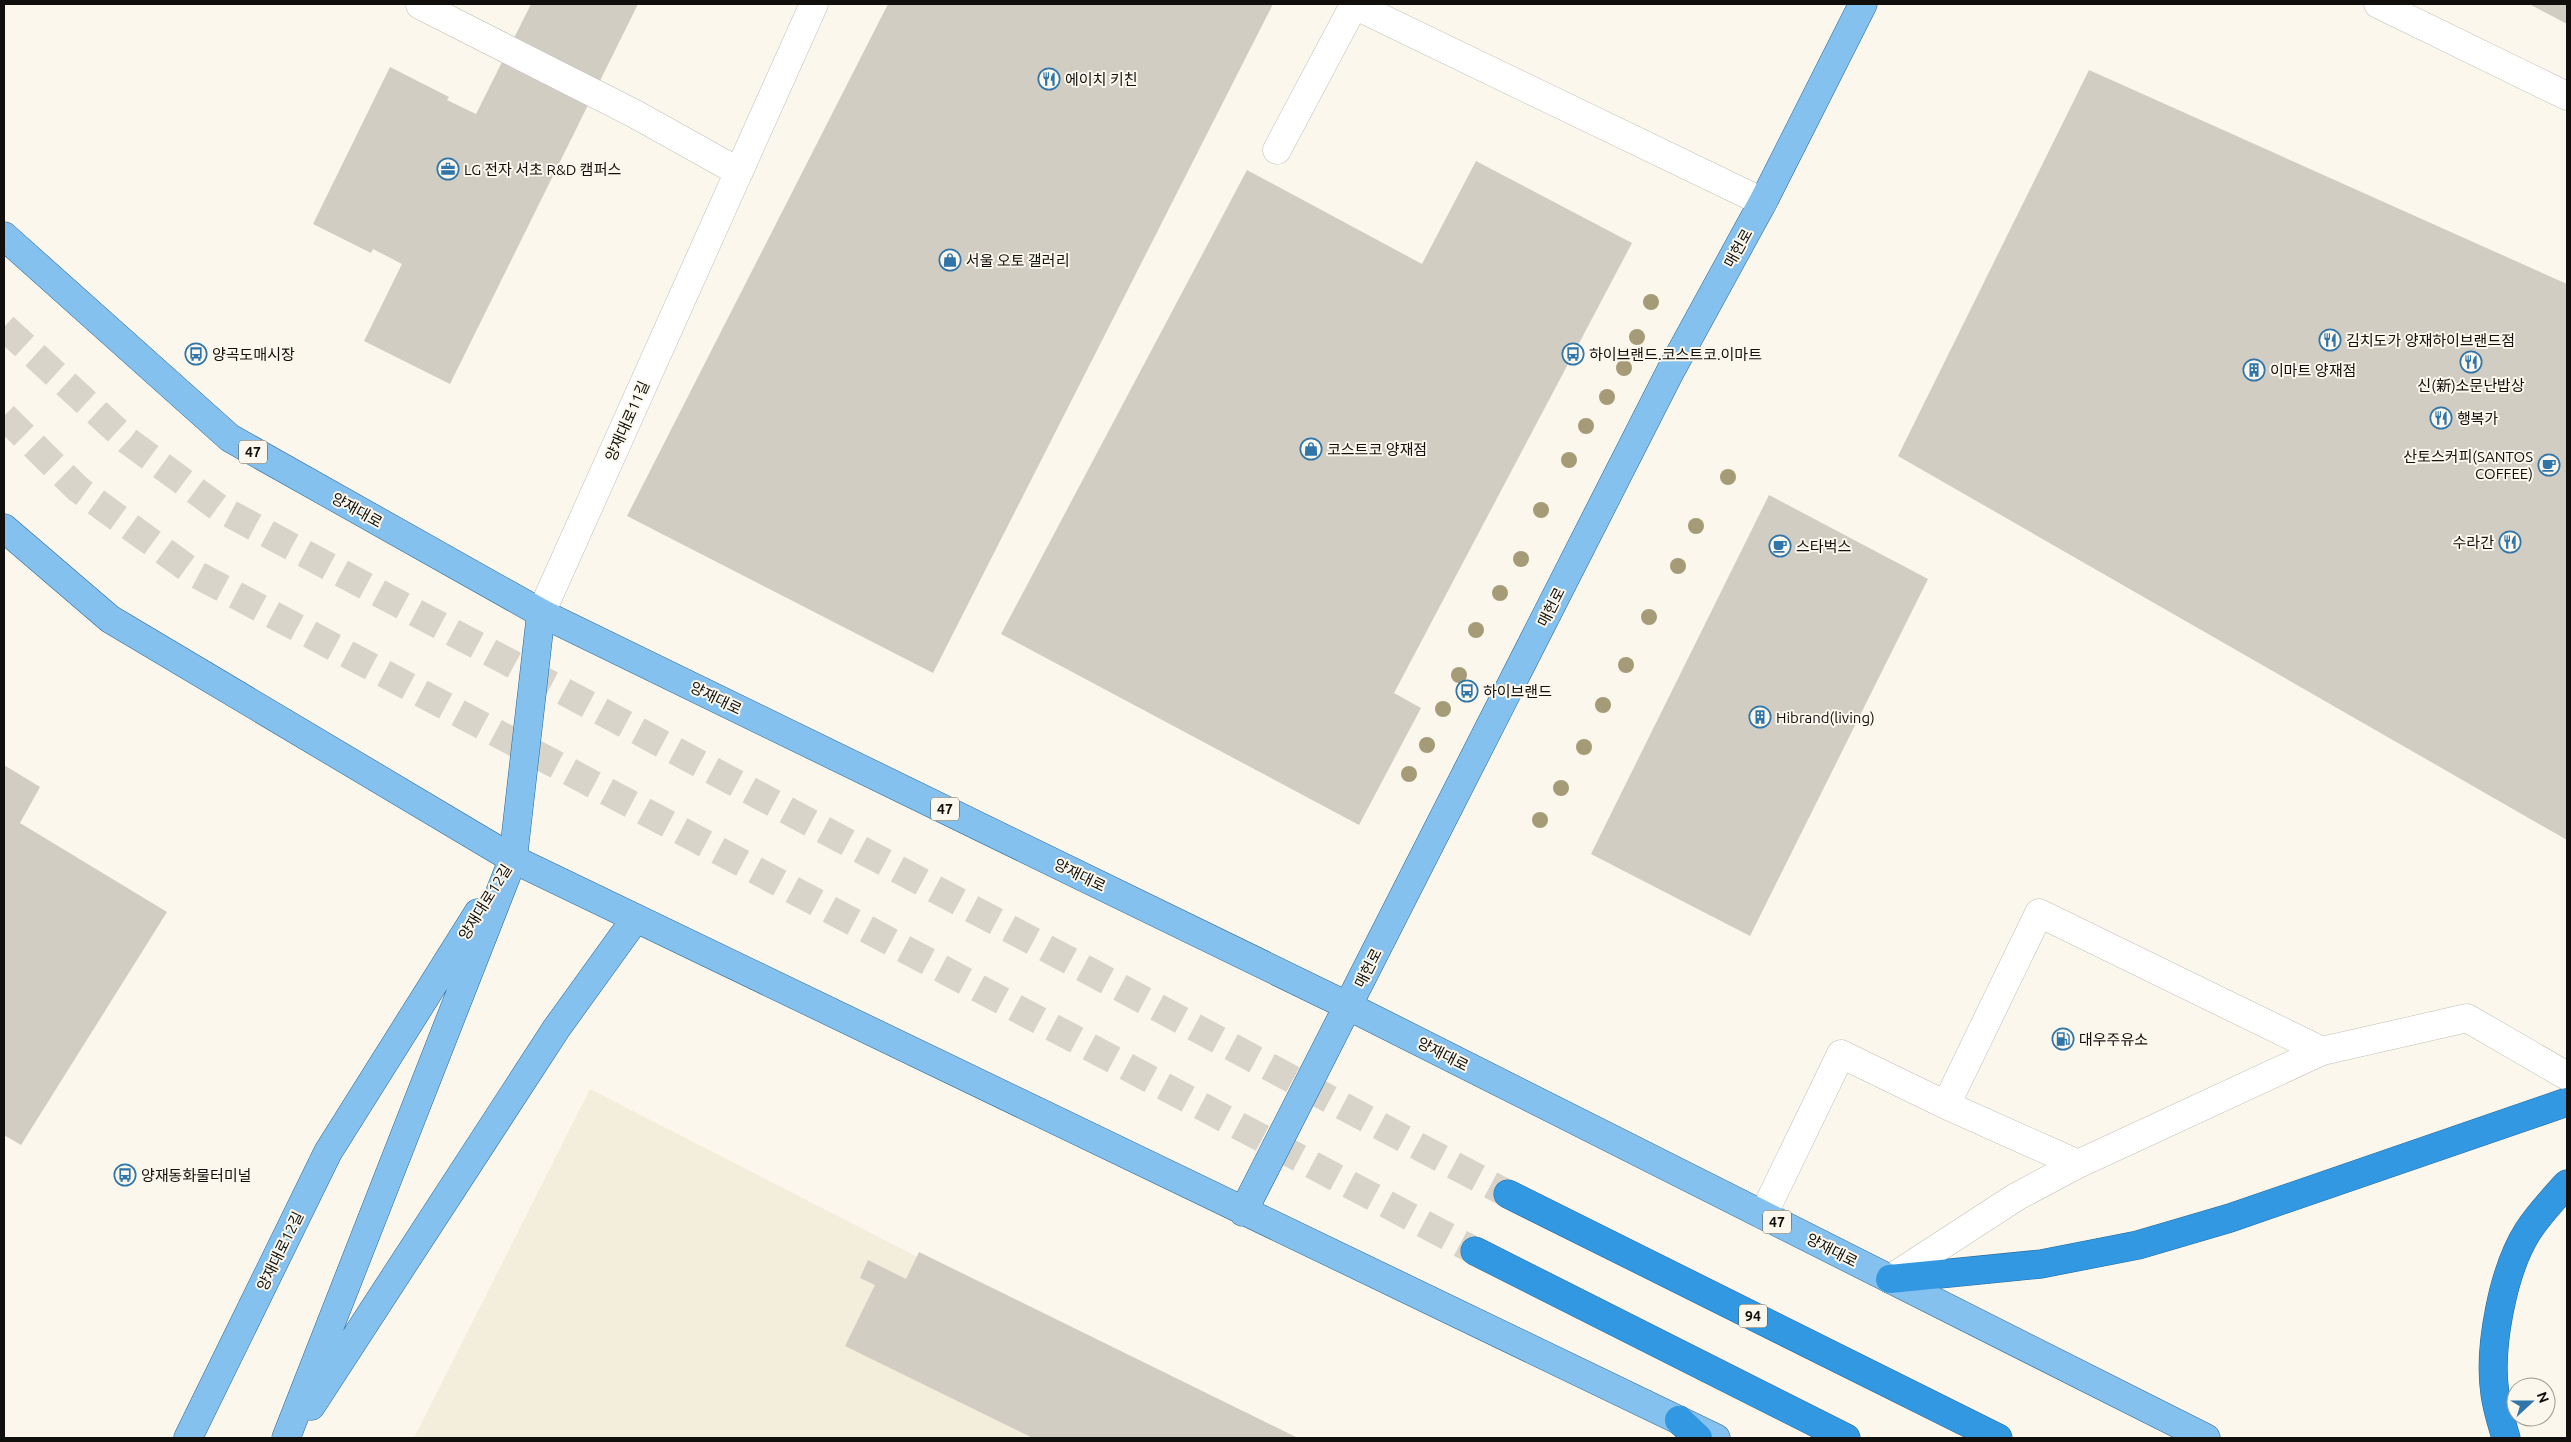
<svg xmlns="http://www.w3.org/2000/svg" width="2571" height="1442" font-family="Ubuntu,'Noto Sans KR',sans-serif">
<rect width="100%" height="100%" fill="#fbf7ec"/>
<path fill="#f3eddb" d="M 590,1089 L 1271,1438 L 414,1438 Z"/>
<path fill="#d1cdc3" d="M 531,4 L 638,4 L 450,384 L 364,341 L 402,264 L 373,249 L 371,253 L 313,224 L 390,67 L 449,97 L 447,100 L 476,114 Z
M 888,4 L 1273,4 L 933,673 L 627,516 Z
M 2529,4 L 2567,4 L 2567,24 Z
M 2089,70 L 2567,284 L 2567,840 L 1898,456 Z
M 1476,161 L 1632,243 L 1394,693 L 1421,708 L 1359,825 L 1001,634 L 1247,170 L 1422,264 Z
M 1769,495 L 1928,579 L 1750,936 L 1591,854 Z
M 4,765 L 40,787 L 20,823 L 167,912 L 21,1145 L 4,1135 Z
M 919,1252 L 1298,1438 L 1033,1438 L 845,1346 L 875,1285 L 860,1278 L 868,1260 L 906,1279 Z"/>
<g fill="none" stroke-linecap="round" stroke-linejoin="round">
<path stroke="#d8d4ca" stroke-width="28" stroke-dasharray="28 14" stroke-linecap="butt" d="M 4,327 L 128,441 L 219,508 L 1508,1194
M 4,416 L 78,489 L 194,573 L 1475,1251"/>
<g stroke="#c2bfb4" stroke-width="29">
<path id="minor" d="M 2378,4 L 2567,96
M 420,5 L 635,114 L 739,172
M 1277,150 L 1354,5 L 1763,202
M 541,613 L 814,4
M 1946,1105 L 2078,1164
M 1763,1215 L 1841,1054 L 1946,1105 L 2039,913 L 2322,1051
M 1890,1279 L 2016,1197 L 2078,1164 L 2322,1051 L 2467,1018 L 2567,1076"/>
</g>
<g stroke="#276897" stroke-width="29">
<path id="major" d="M 4,236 L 230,438 L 541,613 L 1348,1006 L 2206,1438
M 4,528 L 110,619 L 513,859 L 1716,1438
M 1243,1212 L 1670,372 L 1763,202 L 1863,4
M 311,1406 L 556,1029 L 636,918
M 188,1438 L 328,1152 L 478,913
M 286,1438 L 513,859 L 541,613"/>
</g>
<g stroke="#276897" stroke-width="29">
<path id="highway" d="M 1508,1194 L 1998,1438
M 1475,1251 L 1846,1438
M 1890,1279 L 2041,1264 L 2138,1245 L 2230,1218 L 2567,1102
M 1679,1420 L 1698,1438
M 2506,1438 C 2502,1424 2497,1409 2495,1394 C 2488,1348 2503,1270 2528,1231 C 2539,1214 2553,1199 2567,1184"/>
</g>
<use href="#minor" stroke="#fff" stroke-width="28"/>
<use href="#major" stroke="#85c1ee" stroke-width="28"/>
<use href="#highway" stroke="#3398e2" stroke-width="28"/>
</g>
<g fill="#a59b77">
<circle cx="1651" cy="302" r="8"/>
<circle cx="1637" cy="337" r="8"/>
<circle cx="1624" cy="368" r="8"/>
<circle cx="1607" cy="397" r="8"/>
<circle cx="1586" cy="426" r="8"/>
<circle cx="1569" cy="460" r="8"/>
<circle cx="1728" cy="477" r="8"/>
<circle cx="1541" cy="510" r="8"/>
<circle cx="1696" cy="526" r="8"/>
<circle cx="1521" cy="559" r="8"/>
<circle cx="1678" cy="566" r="8"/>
<circle cx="1500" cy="593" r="8"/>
<circle cx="1649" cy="617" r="8"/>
<circle cx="1476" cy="630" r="8"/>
<circle cx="1626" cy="665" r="8"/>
<circle cx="1459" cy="675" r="8"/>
<circle cx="1603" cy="705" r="8"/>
<circle cx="1443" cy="709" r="8"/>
<circle cx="1427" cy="745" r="8"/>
<circle cx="1584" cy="747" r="8"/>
<circle cx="1409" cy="774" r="8"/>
<circle cx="1561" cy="788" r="8"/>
<circle cx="1540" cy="820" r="8"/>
</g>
<defs>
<g id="restaurant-ring" transform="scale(1.125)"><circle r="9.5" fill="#fbf7ec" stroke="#2f75a9" stroke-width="1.5"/><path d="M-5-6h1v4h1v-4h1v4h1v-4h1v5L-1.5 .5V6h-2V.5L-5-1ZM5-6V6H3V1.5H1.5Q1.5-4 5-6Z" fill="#2f75a9"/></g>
<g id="office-ring" transform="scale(1.125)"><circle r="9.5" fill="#fbf7ec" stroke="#2f75a9" stroke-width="1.5"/><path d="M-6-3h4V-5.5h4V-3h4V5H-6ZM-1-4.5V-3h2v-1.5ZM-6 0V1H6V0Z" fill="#2f75a9"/></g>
<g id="shop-ring" transform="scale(1.125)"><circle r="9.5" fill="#fbf7ec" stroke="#2f75a9" stroke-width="1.5"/><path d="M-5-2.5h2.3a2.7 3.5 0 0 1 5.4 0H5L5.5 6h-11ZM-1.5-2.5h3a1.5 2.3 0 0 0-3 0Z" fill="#2f75a9"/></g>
<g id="bus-ring" transform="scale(1.125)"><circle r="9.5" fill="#fbf7ec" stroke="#2f75a9" stroke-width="1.5"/><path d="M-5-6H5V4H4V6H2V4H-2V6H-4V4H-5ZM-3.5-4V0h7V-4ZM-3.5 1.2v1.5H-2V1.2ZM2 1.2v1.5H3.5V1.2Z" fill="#2f75a9"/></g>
<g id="building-ring" transform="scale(1.125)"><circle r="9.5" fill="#fbf7ec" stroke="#2f75a9" stroke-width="1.5"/><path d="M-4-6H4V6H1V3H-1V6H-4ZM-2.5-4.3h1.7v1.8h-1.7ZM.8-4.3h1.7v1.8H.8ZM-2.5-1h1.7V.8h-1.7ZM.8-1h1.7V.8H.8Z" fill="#2f75a9"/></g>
<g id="cafe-ring" transform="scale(1.125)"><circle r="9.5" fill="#fbf7ec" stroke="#2f75a9" stroke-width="1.5"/><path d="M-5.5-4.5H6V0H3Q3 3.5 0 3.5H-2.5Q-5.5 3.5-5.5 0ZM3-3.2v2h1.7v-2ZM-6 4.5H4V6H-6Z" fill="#2f75a9"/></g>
<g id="fuel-ring" transform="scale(1.125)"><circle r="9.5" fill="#fbf7ec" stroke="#2f75a9" stroke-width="1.5"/><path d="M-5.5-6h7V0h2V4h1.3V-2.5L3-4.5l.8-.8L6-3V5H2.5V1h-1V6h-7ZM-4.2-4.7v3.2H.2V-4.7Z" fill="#2f75a9"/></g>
</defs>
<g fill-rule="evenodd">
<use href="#restaurant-ring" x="1049" y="79"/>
<use href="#office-ring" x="448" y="169"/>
<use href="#shop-ring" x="950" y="260"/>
<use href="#restaurant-ring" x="2330" y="340"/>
<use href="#bus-ring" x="196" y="354"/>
<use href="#bus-ring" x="1573" y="354"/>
<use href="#restaurant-ring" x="2471" y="362"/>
<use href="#building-ring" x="2254" y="370"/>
<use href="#restaurant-ring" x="2441" y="418"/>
<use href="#shop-ring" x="1311" y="449"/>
<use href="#cafe-ring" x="2549" y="465"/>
<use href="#restaurant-ring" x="2510" y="542"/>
<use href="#cafe-ring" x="1780" y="546"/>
<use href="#bus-ring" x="1467" y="691"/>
<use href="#building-ring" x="1760" y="717"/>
<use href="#fuel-ring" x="2063" y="1039"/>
<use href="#bus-ring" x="125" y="1175"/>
</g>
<g text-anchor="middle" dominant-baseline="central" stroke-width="4" stroke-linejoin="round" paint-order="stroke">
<g fill="#fbf7ec" stroke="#56554e" stroke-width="1">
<rect x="239" y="440.5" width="28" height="23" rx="4"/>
<rect x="931" y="797.5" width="28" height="23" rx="4"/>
<rect x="1763" y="1210.5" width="28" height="23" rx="4"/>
<rect x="1739" y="1304.5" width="28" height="23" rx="4"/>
</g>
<g font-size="14" font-weight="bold" fill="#100f0b">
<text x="253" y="452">47</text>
<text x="945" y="809">47</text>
<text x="1777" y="1222">47</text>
<text x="1753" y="1316">94</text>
</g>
<g font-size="15" fill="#100f0b" stroke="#fbf7ec" text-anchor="start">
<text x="1065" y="79">에이치 키친</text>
<text x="464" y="169">LG 전자 서초 R&amp;D 캠퍼스</text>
<text x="966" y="260">서울 오토 갤러리</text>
<text x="2346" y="340">김치도가 양재하이브랜드점</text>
<text x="212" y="354">양곡도매시장</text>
<text x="1589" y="354">하이브랜드.코스트코.이마트</text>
<text x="2270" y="370">이마트 양재점</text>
<text x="2471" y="385" text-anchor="middle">신(新)소문난밥상</text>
<text x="2457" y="418">행복가</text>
<text x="1327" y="449">코스트코 양재점</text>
<text x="2533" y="456" text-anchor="end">산토스커피(SANTOS<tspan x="2533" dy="17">COFFEE)</tspan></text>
<text x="2494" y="542" text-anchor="end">수라간</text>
<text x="1796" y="546">스타벅스</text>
<text x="1483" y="691">하이브랜드</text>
<text x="1776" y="717">Hibrand(living)</text>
<text x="2079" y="1039">대우주유소</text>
<text x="141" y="1175">양재동화물터미널</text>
</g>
<g font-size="15" fill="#100f0b" stroke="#fbf7ec">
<text transform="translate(1738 248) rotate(-61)">매헌로</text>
<text transform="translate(627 421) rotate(-66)">양재대로11길</text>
<text transform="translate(357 510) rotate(29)">양재대로</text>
<text transform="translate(1551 607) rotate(-63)">매헌로</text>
<text transform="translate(716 698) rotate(26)">양재대로</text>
<text transform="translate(1080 875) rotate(26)">양재대로</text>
<text transform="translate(485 902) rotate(-58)">양재대로12길</text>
<text transform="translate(1368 968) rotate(-63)">매헌로</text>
<text transform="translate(1443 1054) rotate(27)">양재대로</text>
<text transform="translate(1832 1250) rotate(27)">양재대로</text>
<text transform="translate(280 1251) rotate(-64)">양재대로12길</text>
</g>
</g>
<rect width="2571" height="1442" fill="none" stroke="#100f0b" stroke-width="10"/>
<g transform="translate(2531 1402) rotate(69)"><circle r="24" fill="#fbf7ec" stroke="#9d9a92"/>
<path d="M0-4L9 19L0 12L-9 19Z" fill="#2f75a9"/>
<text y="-8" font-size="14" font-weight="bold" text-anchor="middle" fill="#100f0b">N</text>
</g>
</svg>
